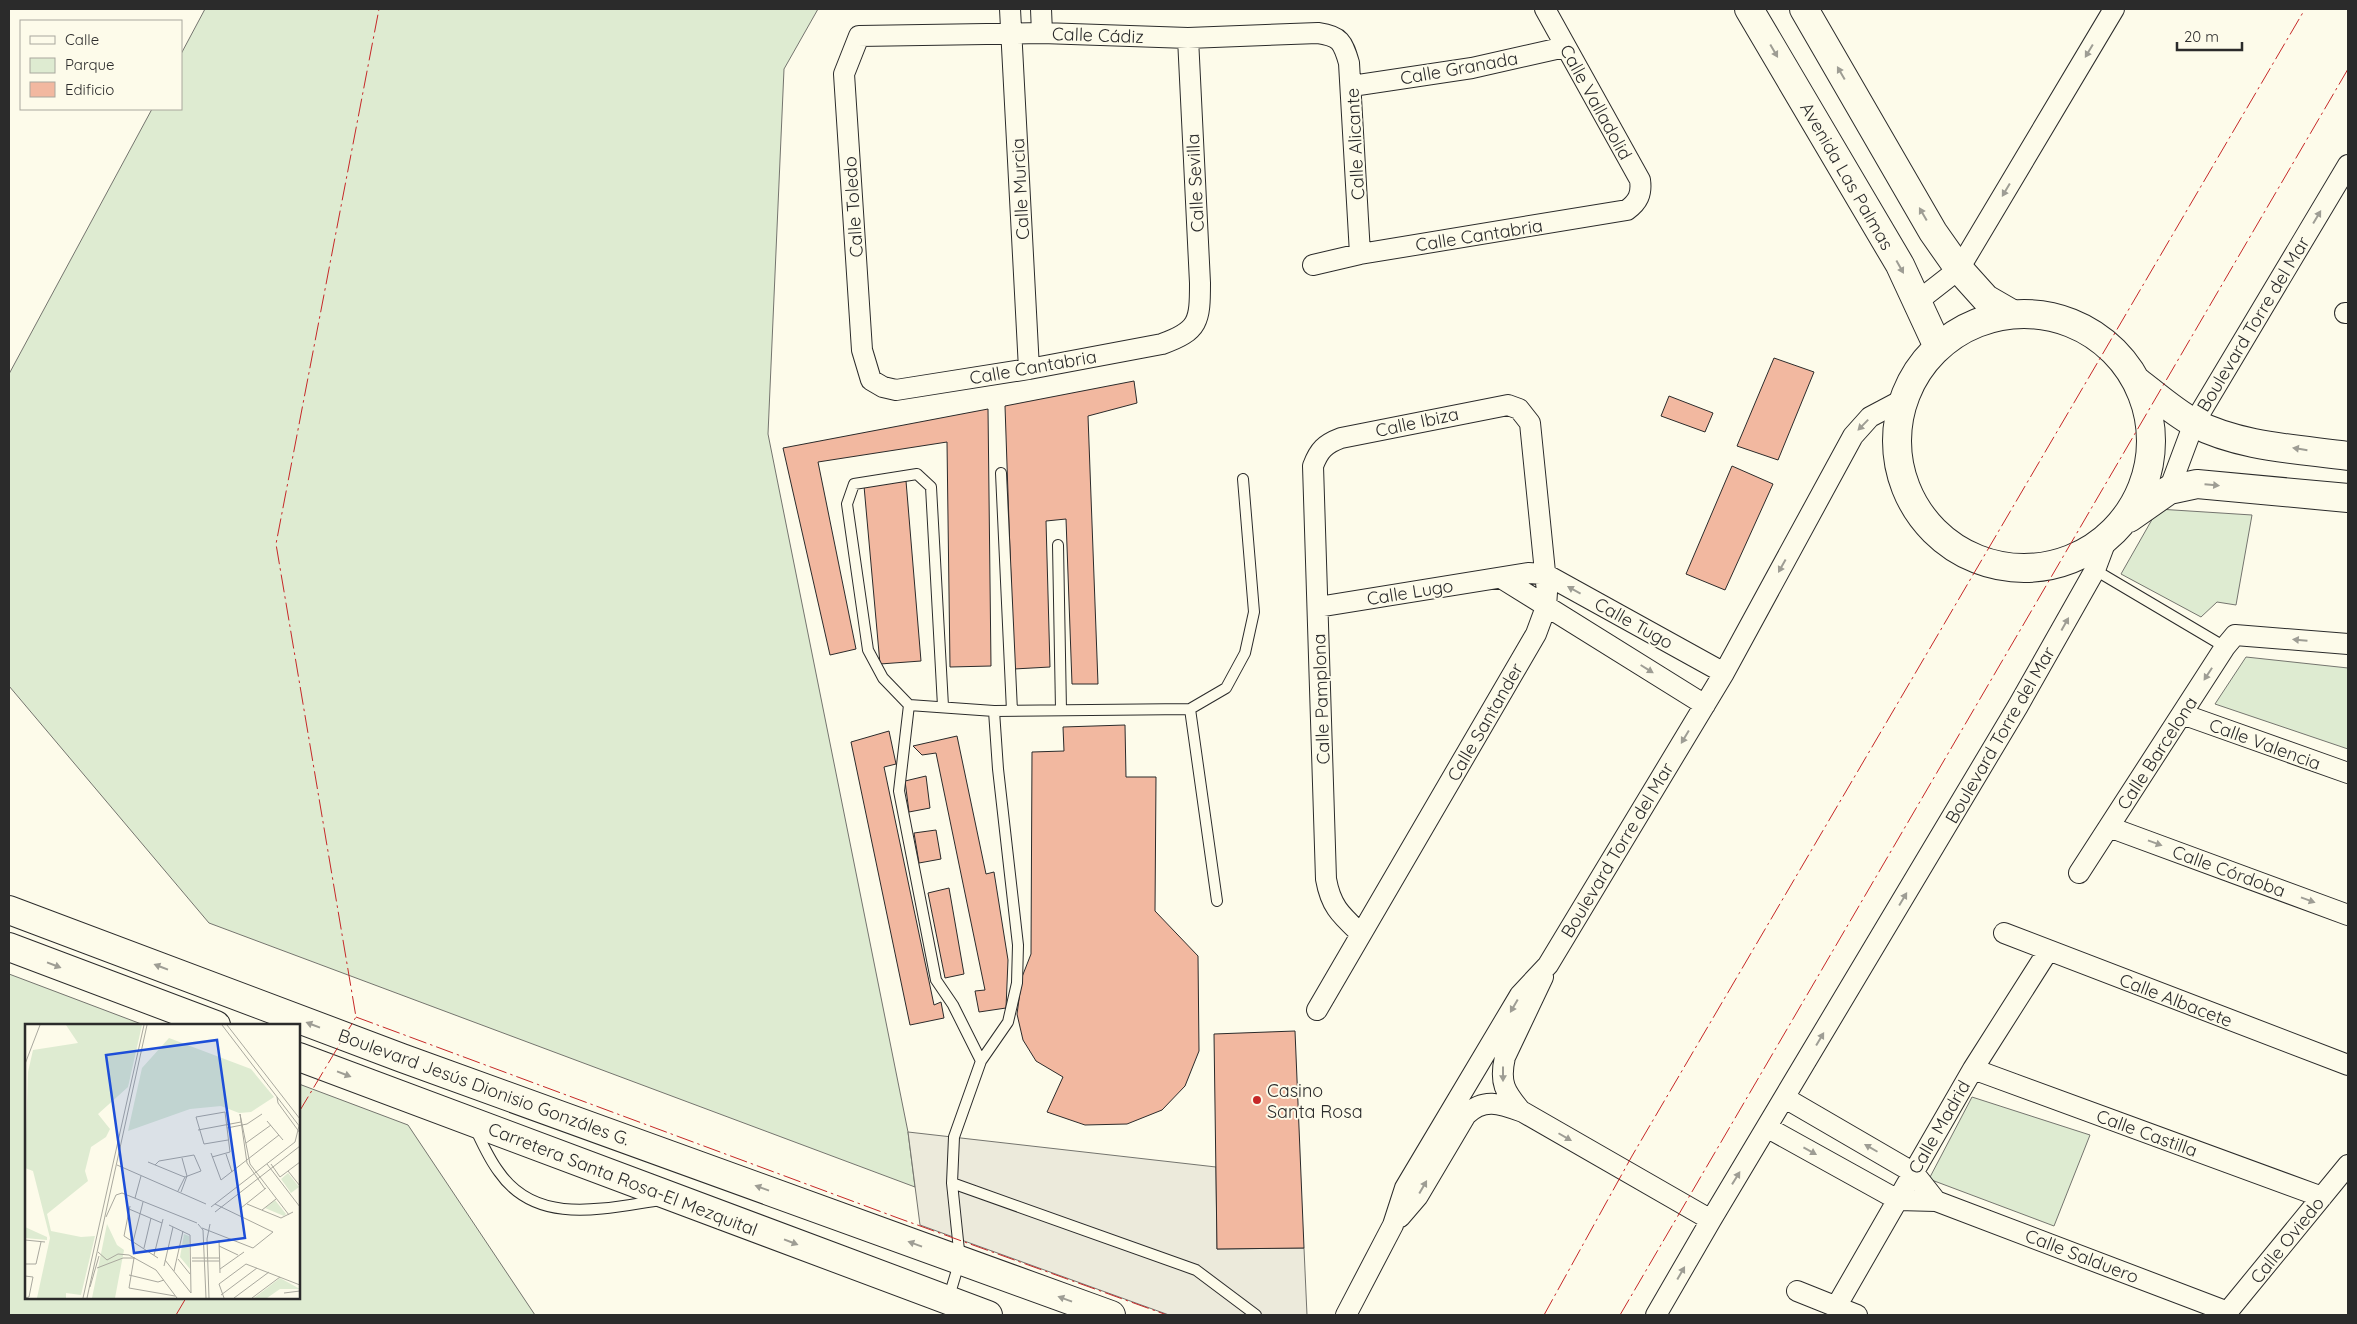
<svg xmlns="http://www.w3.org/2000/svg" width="2357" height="1324" font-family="Quicksand,sans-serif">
<rect width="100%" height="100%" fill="#fdfbea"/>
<path fill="#deebd1" stroke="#74746e" d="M 205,9 L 818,9 L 784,69 L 768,434 L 908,1132 L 915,1187 L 209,923 L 9,686 L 9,374 L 152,109 L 181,109 L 181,54 Z
M 2158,509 L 2252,515 L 2236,605 L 2217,602 L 2201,617 L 2121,574 Z
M 2246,657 L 2348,668 L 2348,749 L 2215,704 Z
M 9,974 L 144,1025 L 26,1025 L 26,1298 L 299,1298 L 299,1084 L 408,1125 L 535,1315 L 9,1315 Z
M 1972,1097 L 2090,1135 L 2054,1226 L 1929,1179 Z"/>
<path fill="#eceadb" stroke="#74746e" d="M 908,1132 L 1216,1167 L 1217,1249 L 1304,1248 L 1307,1315 L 1169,1315 L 920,1225 Z"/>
<path fill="#f2b8a0" stroke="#2b2b2b" d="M 1774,358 L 1814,372 L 1778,460 L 1737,446 Z
M 1134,381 L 1137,403 L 1088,416 L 1098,684 L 1072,684 L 1066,519 L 1046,521 L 1050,667 L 1014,669 L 1005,406 Z
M 1669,396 L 1713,413 L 1705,432 L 1661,416 Z
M 988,409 L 991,666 L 950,667 L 947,442 L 818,462 L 856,649 L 830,655 L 783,448 Z
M 1732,466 L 1773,484 L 1725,590 L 1686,574 Z
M 906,481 L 921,661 L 880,664 L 864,486 Z
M 1125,725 L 1126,777 L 1156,777 L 1155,911 L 1198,956 L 1199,1051 L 1185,1086 L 1162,1110 L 1127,1124 L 1085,1125 L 1047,1112 L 1063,1077 L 1036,1061 L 1023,1040 L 1017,1014 L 1022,977 L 1031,954 L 1032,752 L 1064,751 L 1063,727 Z
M 889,731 L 896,764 L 884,767 L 934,1005 L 941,1002 L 944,1018 L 910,1025 L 851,742 Z
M 957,736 L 986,874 L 994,872 L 1008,960 L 1006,1008 L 979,1012 L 975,991 L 985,990 L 936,753 L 922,755 L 913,746 Z
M 926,776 L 930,808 L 909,812 L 905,781 Z
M 936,830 L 941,859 L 919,863 L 914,833 Z
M 949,888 L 964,974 L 945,978 L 928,893 Z
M 1295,1031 L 1304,1248 L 1217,1249 L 1214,1034 Z"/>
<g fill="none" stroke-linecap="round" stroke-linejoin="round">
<g stroke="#2b2b2b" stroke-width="12">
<path id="lane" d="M 1001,473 L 1012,711
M 1058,545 L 1061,710
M 2095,570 L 2225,647
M 909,705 L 883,678 L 868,650 L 847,504 L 854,484 L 917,474 L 931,487 L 943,706
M 1190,709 L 1217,901
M 981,1061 L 953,1005 L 936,980 L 899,791 L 909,705 L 994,711
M 475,1128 C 482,1143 489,1159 499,1172 C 537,1227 605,1208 661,1200
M 952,1183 L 1196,1270 L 1256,1315
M 948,1300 L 960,1260 L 952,1183 L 954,1137 L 981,1061 L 1008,1022 L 1017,983 L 1018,945 L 998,769 L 994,711 L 1190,709 L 1226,688 L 1245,653 L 1254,612 L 1243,479"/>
</g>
<g stroke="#2b2b2b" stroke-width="22">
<path id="street" d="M 1010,9 L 1029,369
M 1041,9 L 1042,33
M 1188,38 L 1200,283 C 1200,321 1199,331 1162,344 L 1029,369 L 896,390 L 883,387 L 871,380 L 862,350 L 844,74 L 859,36 L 1042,33 L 1188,38 L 1318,33 C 1340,36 1343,42 1349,63 L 1360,254
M 1352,86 L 1472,68 L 1565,47
M 1313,265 L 1360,254 L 1627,210 C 1638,202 1642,194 1640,180 L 1545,9
M 1918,301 L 1959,269 L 2114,9
M 2345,313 L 2348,313
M 2169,490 L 2194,423 L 2348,165
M 1501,578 L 1705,705
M 1318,607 L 1528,573 L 1545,574 L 1724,673
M 2182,714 L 2348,773
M 2109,827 L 2348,915
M 2079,873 L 2225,647 L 2235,635 L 2348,644
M 2004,933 L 2348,1065
M 1317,1010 L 1536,634 L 1546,607 L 1547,592 L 1530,423 L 1519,409 L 1508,405 L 1341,438 C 1325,444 1319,450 1313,466 L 1326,879 C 1331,907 1341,915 1361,934
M 1973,1069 L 2322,1197
M 1785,1098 L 1914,1173 L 1936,1201
M 1521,1111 C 1505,1092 1499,1083 1505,1057 L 1543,977
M 1768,1128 L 1898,1200 L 1936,1201 L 2228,1312
M 1400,1217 L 1418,1196 L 1466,1115 C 1484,1097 1501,1104 1523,1112 L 1711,1220
M 1797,1291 L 1857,1315
M 1836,1307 L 1973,1069 L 2048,951
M 1346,1315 L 1393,1225 L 1405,1188 L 1520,995 L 1548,965 L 1724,673 L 1853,436 L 1870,417 L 1904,399
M 1656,1315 L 1711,1220 L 2018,706 L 2095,570 L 2107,538
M 2225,1315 L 2348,1165"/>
</g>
<g stroke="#2b2b2b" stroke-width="30">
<path id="secondary" d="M 1749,9 L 1900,265 L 1938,347
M 1804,9 L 1933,232 L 1959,269 L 1986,299 L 2012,314
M1897 441a127 127 0 1 1 254 0a127 127 0 1 1-254 0Z
M 2138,382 C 2156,396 2174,412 2194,423 C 2240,447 2298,449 2348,456
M 2129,518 L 2169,490 L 2197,484 L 2348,498
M 9,910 L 402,1058 L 1111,1315
M 9,947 L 216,1025
M 299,1057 L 988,1315"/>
</g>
<use href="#lane" stroke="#fdfbea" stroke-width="10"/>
<use href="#street" stroke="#fdfbea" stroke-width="20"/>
<use href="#secondary" stroke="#fdfbea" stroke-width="28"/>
<path stroke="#c62828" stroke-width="1" stroke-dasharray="18 4 2.5 4" stroke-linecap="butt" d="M 356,1017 L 898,1218 L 1167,1315
M 299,1112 L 356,1017 L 276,544 L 379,9
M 176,1315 L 186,1298
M 1544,1315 L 1632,1156 L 2305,9
M 1620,1315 L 2348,69"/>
</g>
<defs><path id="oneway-solid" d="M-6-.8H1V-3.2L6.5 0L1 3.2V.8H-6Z" transform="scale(1.25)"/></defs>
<g fill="#9e9d94">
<use href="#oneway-solid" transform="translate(1774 51) rotate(60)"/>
<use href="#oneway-solid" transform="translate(2089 51) rotate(121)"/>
<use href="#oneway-solid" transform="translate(1841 73) rotate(-120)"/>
<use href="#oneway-solid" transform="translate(2006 190) rotate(121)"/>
<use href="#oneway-solid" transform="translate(1923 214) rotate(-120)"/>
<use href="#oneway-solid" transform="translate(2317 217) rotate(-59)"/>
<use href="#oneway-solid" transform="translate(1900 267) rotate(61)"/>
<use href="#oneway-solid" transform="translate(1863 425) rotate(134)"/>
<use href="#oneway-solid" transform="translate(2300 449) rotate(-171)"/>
<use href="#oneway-solid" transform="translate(2212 485) rotate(5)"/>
<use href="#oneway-solid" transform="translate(1782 566) rotate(119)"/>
<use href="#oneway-solid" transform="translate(1574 590) rotate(-151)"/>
<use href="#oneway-solid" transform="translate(2065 624) rotate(-61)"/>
<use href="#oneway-solid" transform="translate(2300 640) rotate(-175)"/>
<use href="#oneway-solid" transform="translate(1647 669) rotate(32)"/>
<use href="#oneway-solid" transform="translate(2208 674) rotate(123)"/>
<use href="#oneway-solid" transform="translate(1685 737) rotate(121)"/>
<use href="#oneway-solid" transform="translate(2155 843) rotate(20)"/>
<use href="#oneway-solid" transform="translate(1903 899) rotate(-59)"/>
<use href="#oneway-solid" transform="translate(2308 900) rotate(20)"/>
<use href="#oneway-solid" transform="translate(54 965) rotate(21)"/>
<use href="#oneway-solid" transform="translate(161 967) rotate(-159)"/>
<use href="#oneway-solid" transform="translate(1514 1006) rotate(120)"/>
<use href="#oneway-solid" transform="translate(313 1025) rotate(-159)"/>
<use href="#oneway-solid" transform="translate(1820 1039) rotate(-59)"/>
<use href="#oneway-solid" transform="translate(344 1074) rotate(21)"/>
<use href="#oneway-solid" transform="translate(1503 1074) rotate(90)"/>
<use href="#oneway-solid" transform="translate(1565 1137) rotate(30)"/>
<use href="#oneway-solid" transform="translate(1871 1148) rotate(-150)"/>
<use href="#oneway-solid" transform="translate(1810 1151) rotate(29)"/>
<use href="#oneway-solid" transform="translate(1736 1178) rotate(-58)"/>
<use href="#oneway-solid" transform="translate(1423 1187) rotate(-60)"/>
<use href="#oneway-solid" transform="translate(762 1188) rotate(-160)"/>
<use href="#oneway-solid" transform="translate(791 1242) rotate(21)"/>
<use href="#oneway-solid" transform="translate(915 1244) rotate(-160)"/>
<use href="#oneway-solid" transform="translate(1681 1273) rotate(-60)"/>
<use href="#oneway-solid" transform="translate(1065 1299) rotate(-160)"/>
</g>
<circle fill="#c62828" stroke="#fdfbea" stroke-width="2" cx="1257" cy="1100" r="5"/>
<g text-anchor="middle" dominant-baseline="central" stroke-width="4" stroke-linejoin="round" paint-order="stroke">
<g font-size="18" fill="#2b2b2b" stroke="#fdfbea">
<text transform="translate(1098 35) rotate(2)">Calle Cádiz</text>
<text transform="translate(1459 68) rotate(-10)">Calle Granada</text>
<text transform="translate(1596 102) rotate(61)">Calle Valladolid</text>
<text transform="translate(1355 144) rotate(-93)">Calle Alicante</text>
<text transform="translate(1847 176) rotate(60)">Avenida Las Palmas</text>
<text transform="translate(1195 183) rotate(-93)">Calle Sevilla</text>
<text transform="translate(1020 189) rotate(-93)">Calle Murcia</text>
<text transform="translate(853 207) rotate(-94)">Calle Toledo</text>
<text transform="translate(1479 235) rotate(-9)">Calle Cantabria</text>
<text transform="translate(2253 324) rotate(-59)">Boulevard Torre del Mar</text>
<text transform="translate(1033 367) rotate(-10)">Calle Cantabria</text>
<text transform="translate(1417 422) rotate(-12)">Calle Ibiza</text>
<text transform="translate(1410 592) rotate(-9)">Calle Lugo</text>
<text transform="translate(1634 623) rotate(29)">Calle Tugo</text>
<text transform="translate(1321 699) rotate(-92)">Calle Pamplona</text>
<text transform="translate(1485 722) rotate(-60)">Calle Santander</text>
<text transform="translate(2000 735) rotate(-60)">Boulevard Torre del Mar</text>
<text transform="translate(2265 744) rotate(20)">Calle Valencia</text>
<text transform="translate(2157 753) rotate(-57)">Calle Barcelona</text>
<text transform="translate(1617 850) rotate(-59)">Boulevard Torre del Mar</text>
<text transform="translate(2229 871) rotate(20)">Calle Córdoba</text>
<text transform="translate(2176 1000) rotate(21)">Calle Albacete</text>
<text transform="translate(484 1087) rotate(20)">Boulevard Jesús Dionisio Gonzáles G.</text>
<text transform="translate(1939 1127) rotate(-60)">Calle Madrid</text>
<text transform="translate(2147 1133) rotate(20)">Calle Castilla</text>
<text transform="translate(623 1179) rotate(21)">Carretera Santa Rosa-El Mezquital</text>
<text transform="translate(2287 1240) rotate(-51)">Calle Oviedo</text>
<text transform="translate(2082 1256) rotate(21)">Calle Salduero</text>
</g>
<g font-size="18" fill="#2b2b2b" stroke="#fdfbea" text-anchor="start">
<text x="1267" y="1090">Casino<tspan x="1267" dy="21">Santa Rosa</tspan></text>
</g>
</g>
<g transform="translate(25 1024)">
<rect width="275" height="275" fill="#fdfbea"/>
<path d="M 41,1 L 117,1 L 103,63 L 73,90 L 85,105 L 81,113 L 66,123 L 60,147 L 63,157 L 22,190 L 26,207 L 56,213 L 70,212 L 56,271 L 41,269 L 41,274 L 12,274 L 25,214 L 8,147 L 0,144 L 3,48 L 8,26 L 53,19 ZM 144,14 L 226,45 L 249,73 L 226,88 L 214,89 L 196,82 L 165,85 L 103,107 L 117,44 ZM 263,149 L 274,163 L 266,169 L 256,155 ZM 250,176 L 261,190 L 259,192 L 240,184 ZM 82,200 L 92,221 L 99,226 L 90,274 L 67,274 ZM 0,203 L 22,213 L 22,216 L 0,214 ZM 159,210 L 164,212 L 165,245 L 155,233 ZM 255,254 L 275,265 L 255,265 L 242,274 L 229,274 Z" fill="#deebd1"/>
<path fill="none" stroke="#a9a89e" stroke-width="1" d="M 197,1 L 275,103M 202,1 L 275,95M 0,40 L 15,1M 252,73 L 253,79 L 275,109M 242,97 L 258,116M 202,104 L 222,100 L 237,90M 173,106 L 216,98M 221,119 L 246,101M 186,129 L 196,156 L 254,111M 201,130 L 207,148M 187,133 L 205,128 L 200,88 L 171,93 L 179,120 L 203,116M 123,138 L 157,152 L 160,153 L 176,147 L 169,131 L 134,137 L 130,141M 242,140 L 275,183M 246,140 L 255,153 L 275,138M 92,141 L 181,180M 263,147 L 275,162M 240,165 L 222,139 L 215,90 L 225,140 L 264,191M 153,167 L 160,153M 156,168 L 162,152 L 157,134M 110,174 L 116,152M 222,180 L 256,194 L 268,188M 105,182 L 99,212 L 133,234M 186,183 L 270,118 L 274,102M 216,184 L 241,164M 104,185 L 137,199M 237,186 L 251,175M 190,188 L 275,122M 81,193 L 91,171 L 97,169 L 172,199M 173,200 L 178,206 L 181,274M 144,201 L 165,211 L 166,269M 177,204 L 228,224 L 248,208 L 190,180M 0,216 L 20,218M 194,216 L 195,249M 108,218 L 118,178M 194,222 L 213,231M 119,224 L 126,194M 73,228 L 82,236 L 93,230 L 104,231 L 131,246 L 152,274M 129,231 L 138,195M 109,234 L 104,264 L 150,272M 167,234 L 194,234M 153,235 L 165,250M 140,236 L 166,269M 167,237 L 194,237M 0,240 L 11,240 L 16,218M 139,242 L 148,203M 72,244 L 98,234 L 110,234M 195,245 L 219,228M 149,247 L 158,207M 104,251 L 133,258 L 139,256M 0,252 L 8,253 L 4,273 L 0,274M 65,263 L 74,232M 259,269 L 275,267M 196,271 L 232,244M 58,274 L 119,1M 62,274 L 122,1M 184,274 L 182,215 L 185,200M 199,274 L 194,260 L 221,240 L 275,261M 209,274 L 244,248M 227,274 L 255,253"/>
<path fill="#1d4ed8" fill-opacity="0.15" stroke="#1d4ed8" stroke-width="2.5" d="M 192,16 L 220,214 L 109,229 L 81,31 Z"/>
<rect width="275" height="275" fill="none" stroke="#2b2b2b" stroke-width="2.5"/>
</g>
<rect width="2357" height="1324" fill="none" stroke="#2b2b2b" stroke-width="20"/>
<rect x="20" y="20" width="162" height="90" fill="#fdfbea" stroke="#a9a89e"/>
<rect x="30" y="36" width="25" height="8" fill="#fdfbea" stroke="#a9a89e"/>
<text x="65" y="45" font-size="15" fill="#2b2b2b">Calle</text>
<rect x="30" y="58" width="25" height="15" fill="#deebd1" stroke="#a9a89e"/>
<text x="65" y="70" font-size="15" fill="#2b2b2b">Parque</text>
<rect x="30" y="82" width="25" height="15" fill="#f2b8a0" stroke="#a9a89e"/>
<text x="65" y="95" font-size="15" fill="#2b2b2b">Edificio</text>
<path d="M2177 42v8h65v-8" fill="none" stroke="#2b2b2b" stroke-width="2.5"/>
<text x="2184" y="42" font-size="15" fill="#2b2b2b" stroke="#fdfbea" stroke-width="4" paint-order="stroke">20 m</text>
</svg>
